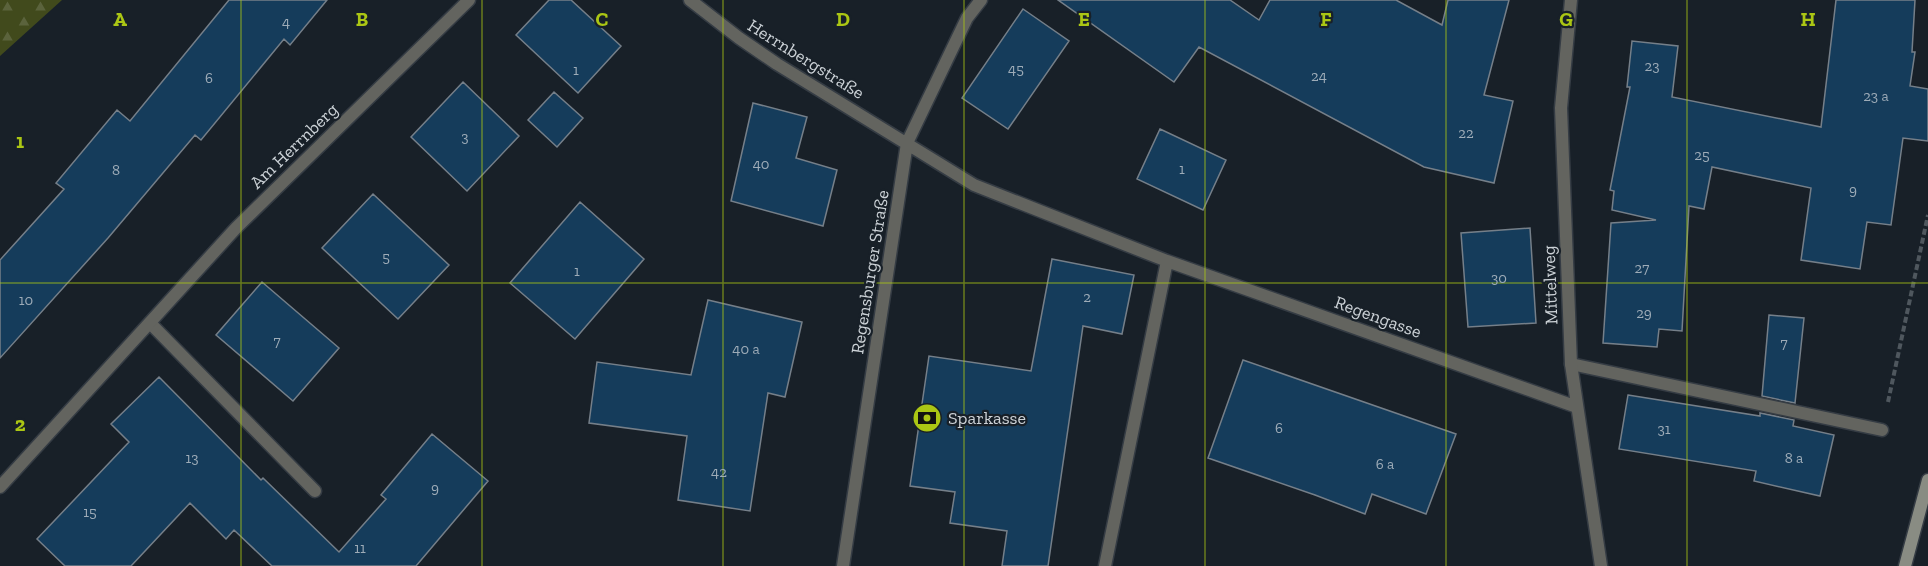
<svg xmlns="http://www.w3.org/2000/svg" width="1928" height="566" font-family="'Zilla Slab',serif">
<defs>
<pattern id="forest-firs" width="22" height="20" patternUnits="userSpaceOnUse" patternTransform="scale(1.5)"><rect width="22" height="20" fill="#414a1c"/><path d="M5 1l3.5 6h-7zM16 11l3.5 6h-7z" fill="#5b633c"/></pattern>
</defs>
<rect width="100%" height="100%" fill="#182028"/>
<path fill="url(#forest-firs)" d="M 0,0 L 62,0 L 0,56 Z"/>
<path fill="#153c5b" stroke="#757f89" stroke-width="1.5" d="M 229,0 L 327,0 L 290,45 L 284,39 L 201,140 L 195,135 L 108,238 L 0,358 L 0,260 L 64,189 L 56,183 L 117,110 L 130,121 Z
M 549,0 L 571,0 L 621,46 L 578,93 L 516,35 Z
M 1058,0 L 1230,0 L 1259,20 L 1270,0 L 1396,0 L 1442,25 L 1448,0 L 1509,0 L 1484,95 L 1513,101 L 1494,183 L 1424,167 L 1199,47 L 1174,82 Z
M 1836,0 L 1915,0 L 1912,52 L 1915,52 L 1910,86 L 1928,89 L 1928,141 L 1903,138 L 1891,225 L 1867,222 L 1860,269 L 1801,260 L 1811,188 L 1712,167 L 1704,209 L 1689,206 L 1682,331 L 1659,329 L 1657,347 L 1603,343 L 1611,223 L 1656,220 L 1612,210 L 1614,191 L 1610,190 L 1630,87 L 1627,87 L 1632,41 L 1678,46 L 1672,97 L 1821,127 Z
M 1023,9 L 1069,41 L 1008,129 L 962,98 Z
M 463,82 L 519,136 L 467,191 L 411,137 Z
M 554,92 L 583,118 L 557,147 L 528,120 Z
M 753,103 L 807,117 L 796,158 L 837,170 L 823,226 L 731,201 Z
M 1160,129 L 1226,160 L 1203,210 L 1137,179 Z
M 373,194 L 449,265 L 398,319 L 322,248 Z
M 580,202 L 644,259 L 575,339 L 510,283 Z
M 1530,228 L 1536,323 L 1468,327 L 1461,233 Z
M 1052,259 L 1134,275 L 1122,334 L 1083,326 L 1048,566 L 1002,566 L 1007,531 L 950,523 L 955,492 L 910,486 L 929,356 L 1031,371 Z
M 262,282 L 339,348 L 293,401 L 216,335 Z
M 708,300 L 802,322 L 785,397 L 768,393 L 750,511 L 678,500 L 687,436 L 589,423 L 597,362 L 691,375 Z
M 1769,315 L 1804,318 L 1795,403 L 1762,396 Z
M 1243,360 L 1456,434 L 1426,514 L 1372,494 L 1365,514 L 1315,495 L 1208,458 Z
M 159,377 L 261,480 L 263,478 L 339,552 L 386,499 L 381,495 L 432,434 L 488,481 L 416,566 L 272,566 L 234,530 L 226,539 L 190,503 L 131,566 L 65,566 L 37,539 L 129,442 L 111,424 Z
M 1628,395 L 1760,416 L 1760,413 L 1794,420 L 1793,426 L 1834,435 L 1820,496 L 1754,481 L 1756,471 L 1619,449 Z"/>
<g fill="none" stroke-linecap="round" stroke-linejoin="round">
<g stroke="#353c44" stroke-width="15">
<path id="lane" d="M 150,323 L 315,491
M 1571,364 L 1882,430"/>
</g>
<g stroke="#353c44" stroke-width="15">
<path id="street" d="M 690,0 L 739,38 L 777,64 L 974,185 L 1167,261 L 1577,407
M 1571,0 L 1561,108 L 1571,364 L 1601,566
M 0,487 L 236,228 L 469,0
M 843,566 L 907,143 L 967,18 L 981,0
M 1105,566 L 1167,261"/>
</g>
<g stroke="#353c44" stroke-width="15">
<path id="secondary" d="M 1905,566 L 1928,480"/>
</g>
<path stroke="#4f575e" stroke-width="4" stroke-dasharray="6 3" stroke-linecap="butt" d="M 1888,402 L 1928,215"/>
<use href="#lane" stroke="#63645f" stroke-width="12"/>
<use href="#street" stroke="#63645f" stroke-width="12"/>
<use href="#secondary" stroke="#898c83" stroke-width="12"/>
</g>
<path fill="none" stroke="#abc614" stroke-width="1.5" stroke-opacity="0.55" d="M 241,0 L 241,566M 482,0 L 482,566M 723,0 L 723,566M 964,0 L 964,566M 1205,0 L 1205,566M 1446,0 L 1446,566M 1687,0 L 1687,566M 0,283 L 1928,283"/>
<defs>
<g id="bank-disc" transform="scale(1.5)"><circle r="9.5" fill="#abc614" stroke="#182028"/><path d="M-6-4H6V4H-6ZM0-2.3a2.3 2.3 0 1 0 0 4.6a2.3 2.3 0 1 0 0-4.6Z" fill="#111"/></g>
</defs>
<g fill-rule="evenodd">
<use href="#bank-disc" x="927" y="418"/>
</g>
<g text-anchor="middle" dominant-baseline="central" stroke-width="4.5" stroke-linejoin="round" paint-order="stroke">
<g font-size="15" fill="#9eacb8">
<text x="286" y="22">4</text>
<text x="1652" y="66">23</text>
<text x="1016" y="69">45</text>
<text x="576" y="70">1</text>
<text x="1319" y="76">24</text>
<text x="209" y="78">6</text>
<text x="1876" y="96">23 a</text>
<text x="1466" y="133">22</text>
<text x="465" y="137">3</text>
<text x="1702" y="155">25</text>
<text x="761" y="164">40</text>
<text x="1182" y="169">1</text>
<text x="116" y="170">8</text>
<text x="1853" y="190">9</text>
<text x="386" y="257">5</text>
<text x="1642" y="268">27</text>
<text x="577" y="271">1</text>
<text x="1499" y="278">30</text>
<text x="1087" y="297">2</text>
<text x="26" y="300">10</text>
<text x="1644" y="313">29</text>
<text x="277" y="341">7</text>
<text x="1784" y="343">7</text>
<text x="746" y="349">40 a</text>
<text x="1279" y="428">6</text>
<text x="1664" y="429">31</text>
<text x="192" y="458">13</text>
<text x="1794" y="458">8 a</text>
<text x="1385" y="464">6 a</text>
<text x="719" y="472">42</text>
<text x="435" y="488">9</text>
<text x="90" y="512">15</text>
<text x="360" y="548">11</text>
</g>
<g font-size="18" fill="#ccd2d7" stroke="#182028">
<text transform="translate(806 59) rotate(32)">Herrnbergstraße</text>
<text transform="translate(294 146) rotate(-44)">Am Herrnberg</text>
<text transform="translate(870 272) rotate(-81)">Regensburger Straße</text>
<text transform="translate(1550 285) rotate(-92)">Mittelweg</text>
<text transform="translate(1378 317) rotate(20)">Regengasse</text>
</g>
<g font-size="18" fill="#ccd2d7" stroke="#182028" text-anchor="start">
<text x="948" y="418">Sparkasse</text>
</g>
</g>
<g font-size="20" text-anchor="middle" font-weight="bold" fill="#abc614" stroke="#182028" stroke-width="4.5" stroke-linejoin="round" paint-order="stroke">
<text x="120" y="26">A</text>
<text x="362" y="26">B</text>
<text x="602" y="26">C</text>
<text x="843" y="26">D</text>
<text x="1084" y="26">E</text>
<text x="1326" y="26">F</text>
<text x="1566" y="26">G</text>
<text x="1808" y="26">H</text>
<text x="20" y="148">1</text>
<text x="20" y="431">2</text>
</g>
</svg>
